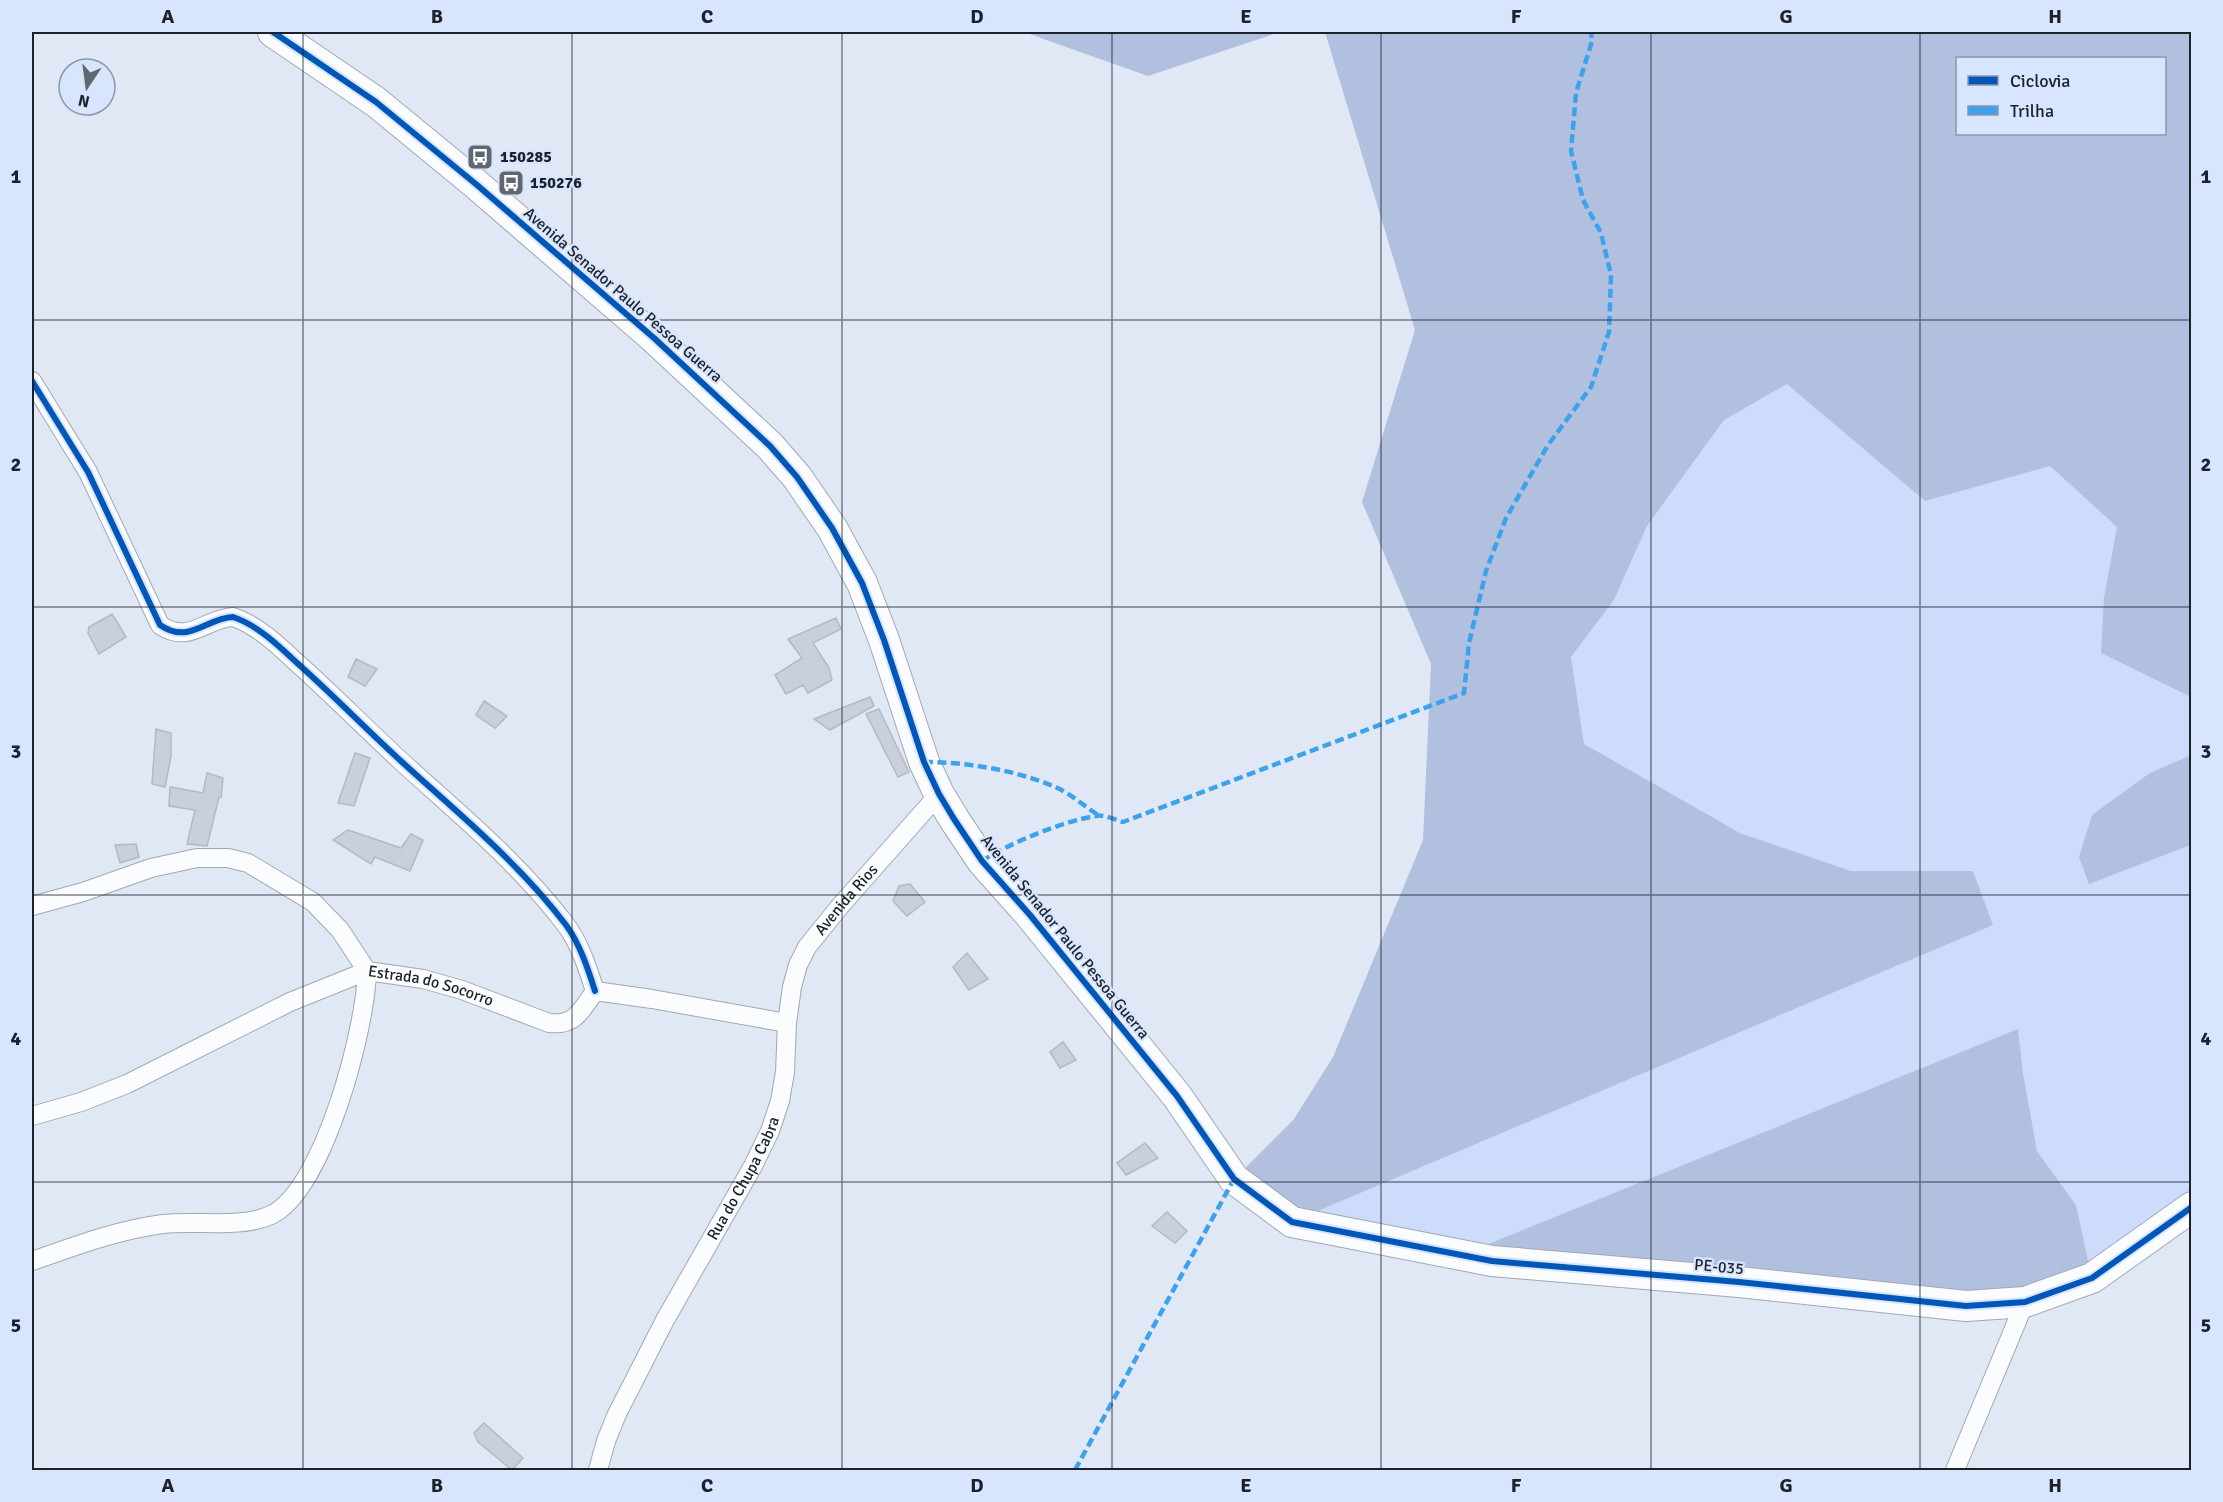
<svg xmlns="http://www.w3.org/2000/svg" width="2223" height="1502" font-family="Signika,sans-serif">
<rect width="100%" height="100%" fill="#e0e8f6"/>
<path fill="#ccdcfa" d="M 1787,383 L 1925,501 L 2049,465 L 2117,527 L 2104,597 L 2101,652 L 2191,697 L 2191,755 L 2150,773 L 2089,884 L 2191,845 L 2191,1207 L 2092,1278 L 2076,1205 L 2037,1151 L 2023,1073 L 2018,1030 L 1459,1256 L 1292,1222 L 1993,925 L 1973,871 L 1851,871 L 1740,833 L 1584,745 L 1571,657 L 1614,600 L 1647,526 L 1724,420 Z"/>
<path fill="#b0c0de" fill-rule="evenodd" d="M 1024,32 L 1280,32 L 1148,76 Z
M 1325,32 L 2191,32 L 2191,697 L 2101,653 L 2104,597 L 2117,527 L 2050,466 L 1925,501 L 1787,384 L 1724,420 L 1647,526 L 1614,600 L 1571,657 L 1584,744 L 1740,833 L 1851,871 L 1973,871 L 1993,925 L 1292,1222 L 1234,1179 L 1294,1119 L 1333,1057 L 1423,840 L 1431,664 L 1362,502 L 1415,330 ZM 1958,58 L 2164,58 L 2164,134 L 1958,134 Z
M 2191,755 L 2191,845 L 2089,884 L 2079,857 L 2092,815 L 2150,773 Z
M 2018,1029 L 2023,1073 L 2037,1151 L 2076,1205 L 2092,1278 L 2025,1302 L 1459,1256 Z"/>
<path fill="#cad0db" stroke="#b3b9c4" stroke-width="1.5" d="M 112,614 L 126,637 L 99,654 L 88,633 L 89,627 Z
M 836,618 L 841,629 L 813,643 L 829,668 L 832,680 L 808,693 L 803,685 L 786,694 L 775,675 L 802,658 L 788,639 Z
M 356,659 L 377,669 L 365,686 L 348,677 Z
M 870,697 L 874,706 L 830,730 L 814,719 Z
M 484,701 L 507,716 L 495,728 L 476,715 Z
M 879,709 L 909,772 L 898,777 L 866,714 Z
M 156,729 L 171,733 L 171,756 L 165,787 L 152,784 Z
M 355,753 L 370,758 L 354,806 L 338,803 Z
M 207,773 L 223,778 L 221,797 L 219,797 L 207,846 L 187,844 L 195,810 L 169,806 L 170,787 L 203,793 Z
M 348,830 L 401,848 L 411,834 L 423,840 L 410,871 L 375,857 L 371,864 L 333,840 Z
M 136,844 L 139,857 L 120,863 L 115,845 Z
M 910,884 L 925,902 L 907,916 L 893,901 L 899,886 Z
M 967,953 L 988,979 L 969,990 L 953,967 Z
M 1063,1042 L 1076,1060 L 1060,1068 L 1050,1052 Z
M 1145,1143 L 1158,1158 L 1126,1175 L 1117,1163 Z
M 1167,1212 L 1187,1231 L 1175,1243 L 1152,1226 Z
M 484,1423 L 523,1458 L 512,1470 L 478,1442 L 474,1433 Z"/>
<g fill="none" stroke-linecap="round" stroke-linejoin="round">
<g stroke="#a2a8b2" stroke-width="20">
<g id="street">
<path d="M 32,381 L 88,472 L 160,625 C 189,645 206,618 233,617 C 257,625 278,645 296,662 C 332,694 366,729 402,762 C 459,814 519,863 566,925 C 580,944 588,969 595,991"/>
<path id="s1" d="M 32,906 L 83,892 L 151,868 L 197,858 L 228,858 L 248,863 L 313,902 L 340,930 L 367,971 L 423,979 L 462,990 L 549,1023 C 575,1026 581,1011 595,991 L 652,999 L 787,1023"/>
<path d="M 32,1116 L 81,1102 L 127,1084 L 290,1002 L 367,971 C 366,1027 324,1190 271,1215 C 240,1229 196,1220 163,1224 C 117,1230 75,1246 32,1261"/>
<path id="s2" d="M 598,1470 L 606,1441 L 617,1414 L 665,1320 L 753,1166 L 770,1131 L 780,1101 L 785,1072 L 787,1023 L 792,987 L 798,965 L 807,947 L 841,905 L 939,794"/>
<path d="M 1955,1470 L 2025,1302"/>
</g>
</g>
<g stroke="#a2a8b2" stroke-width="32">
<path id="primary" d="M 273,32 L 376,102 L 477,185 L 654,338 L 770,446 L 797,477 L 832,528 L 862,583 L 884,640 L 924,762 L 939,794 L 954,819 L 982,861 L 1030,915 L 1177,1096 L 1234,1179 L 1292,1222 L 1492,1261 L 1739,1282 L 1966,1306 L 2025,1302 L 2092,1278 L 2192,1207"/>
</g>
<use href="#street" stroke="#fafcfe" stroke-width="18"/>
<use href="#primary" stroke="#fafcfe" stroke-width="30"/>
<path stroke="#3da2eb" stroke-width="4.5" stroke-dasharray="9 4.5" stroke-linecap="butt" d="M 924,762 C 965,762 1017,770 1055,787 C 1070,793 1084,806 1098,815
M 982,861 C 1007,844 1066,820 1096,816 C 1104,814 1115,820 1123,822 L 1464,693 L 1469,643 L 1486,571 L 1506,518 L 1548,445 L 1591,387 L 1609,332 L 1611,275 L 1601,233 L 1583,200 L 1571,151 L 1576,93 L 1592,41 L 1591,32
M 1075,1470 L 1234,1179"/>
<g stroke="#d8e5fe" stroke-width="10">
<path id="cycleway" d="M 273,32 L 376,102 L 477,185 L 654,338 L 770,446 L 797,477 L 832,528 L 862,583 L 884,640 L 924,762 L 939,794 L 954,819 L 982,861 L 1030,915 L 1177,1096 L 1234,1179 L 1292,1222 L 1492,1261 L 1739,1282 L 1966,1306 L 2025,1302 L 2092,1278 L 2192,1207
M 32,381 L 88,472 L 160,625 C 189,645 206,618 233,617 C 257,625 278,645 296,662 C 332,694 366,729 402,762 C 459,814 519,863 566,925 C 580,944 588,969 595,991"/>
</g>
<use href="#cycleway" stroke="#0057b8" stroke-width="6"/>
</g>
<path fill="none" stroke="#1c212a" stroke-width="1.5" stroke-opacity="0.55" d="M 303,32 L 303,1470M 572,32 L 572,1470M 842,32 L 842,1470M 1112,32 L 1112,1470M 1381,32 L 1381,1470M 1651,32 L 1651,1470M 1920,32 L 1920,1470M 32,320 L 2192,320M 32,607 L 2192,607M 32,895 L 2192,895M 32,1182 L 2192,1182"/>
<defs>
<g id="bus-square" transform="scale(1.35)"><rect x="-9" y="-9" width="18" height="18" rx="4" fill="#616771" stroke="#d8e5fe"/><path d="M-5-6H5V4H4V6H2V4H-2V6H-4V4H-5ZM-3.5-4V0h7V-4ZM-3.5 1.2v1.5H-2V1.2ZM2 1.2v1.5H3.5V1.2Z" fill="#fff"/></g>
</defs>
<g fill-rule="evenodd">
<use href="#bus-square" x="480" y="157"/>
<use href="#bus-square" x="511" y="183"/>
</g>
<g text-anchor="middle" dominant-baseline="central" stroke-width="4.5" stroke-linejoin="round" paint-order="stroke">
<g font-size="16" font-weight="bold" fill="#1c212a" stroke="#d8e5fe" text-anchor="start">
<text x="500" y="157">150285</text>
<text x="530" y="183">150276</text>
</g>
<g font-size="16" fill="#1c212a" stroke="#d8e5fe">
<text transform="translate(623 295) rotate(41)">Avenida Senador Paulo Pessoa Guerra</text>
<text stroke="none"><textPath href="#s2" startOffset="632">Avenida Rios</textPath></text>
<text transform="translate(1065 937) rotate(51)">Avenida Senador Paulo Pessoa Guerra</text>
<text stroke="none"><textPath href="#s1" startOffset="453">Estrada do Socorro</textPath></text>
<text stroke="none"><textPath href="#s2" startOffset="327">Rua do Chupa Cabra</textPath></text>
<text transform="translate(1719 1267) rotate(5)">PE-035</text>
</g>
</g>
<rect width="2223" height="1502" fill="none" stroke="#d8e5fe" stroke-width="66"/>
<rect x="1956" y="57" width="210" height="78" fill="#d8e5fe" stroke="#8d97a9" stroke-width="1.5"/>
<rect x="1968" y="76" width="30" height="9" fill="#0057b8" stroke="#8d97a9" stroke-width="1.5"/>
<text x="2010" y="87" font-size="18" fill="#1c212a">Ciclovia</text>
<rect x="1968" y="106" width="30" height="9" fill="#3da2eb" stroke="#8d97a9" stroke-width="1.5"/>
<text x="2010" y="117" font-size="18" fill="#1c212a">Trilha</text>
<g transform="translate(87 87) rotate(193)"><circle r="28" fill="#d8e5fe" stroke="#8d97a9" stroke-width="1.5"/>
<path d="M0-4.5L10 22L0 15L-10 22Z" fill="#616771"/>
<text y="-9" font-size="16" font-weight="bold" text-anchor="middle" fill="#1c212a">N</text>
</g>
<rect x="33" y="33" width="2157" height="1436" fill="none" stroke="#1c212a" stroke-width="2"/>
<g font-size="20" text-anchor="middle" font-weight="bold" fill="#1c212a">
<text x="168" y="23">A</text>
<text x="437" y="23">B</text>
<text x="707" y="23">C</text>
<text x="977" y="23">D</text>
<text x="1246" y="23">E</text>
<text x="1516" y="23">F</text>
<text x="1786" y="23">G</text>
<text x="2055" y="23">H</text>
<text x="16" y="183">1</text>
<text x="2206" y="183">1</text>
<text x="16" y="471">2</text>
<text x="2206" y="471">2</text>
<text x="16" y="758">3</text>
<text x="2206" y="758">3</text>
<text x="16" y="1045">4</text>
<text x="2206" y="1045">4</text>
<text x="16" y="1332">5</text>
<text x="2206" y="1332">5</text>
<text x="168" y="1492">A</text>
<text x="437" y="1492">B</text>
<text x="707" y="1492">C</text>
<text x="977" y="1492">D</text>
<text x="1246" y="1492">E</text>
<text x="1516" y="1492">F</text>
<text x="1786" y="1492">G</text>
<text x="2055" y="1492">H</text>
</g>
</svg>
